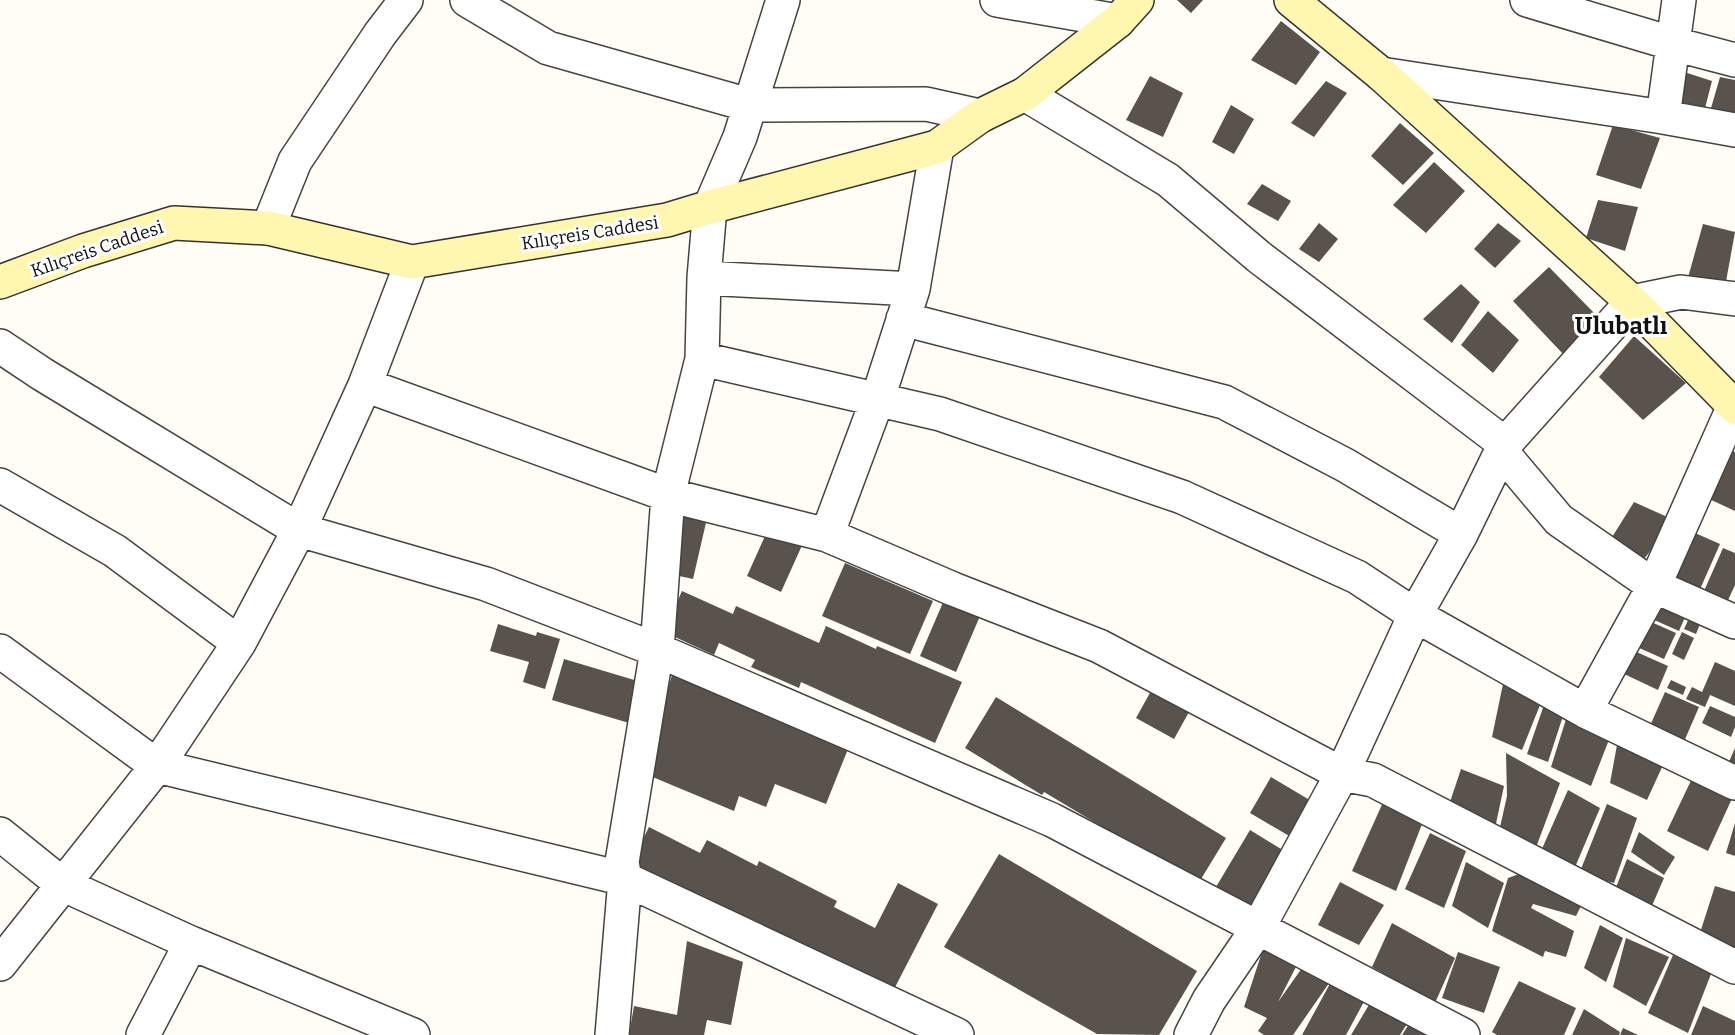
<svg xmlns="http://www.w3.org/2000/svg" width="1735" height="1035" font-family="Bitter,serif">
<rect width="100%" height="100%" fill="#fffdf5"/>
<path fill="#5a524d" d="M 1177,0 L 1203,0 L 1191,13 Z
M 1281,21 L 1320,52 L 1296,85 L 1251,60 Z
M 1678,70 L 1712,81 L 1703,116 L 1672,108 Z
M 1150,76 L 1183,93 L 1163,137 L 1126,120 Z
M 1720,77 L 1735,80 L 1735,120 L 1709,115 Z
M 1326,81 L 1347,93 L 1314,137 L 1291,123 Z
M 1231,105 L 1254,119 L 1234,154 L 1212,142 Z
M 1400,123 L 1434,153 L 1403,185 L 1371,156 Z
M 1613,125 L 1660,138 L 1641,189 L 1596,175 Z
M 1434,162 L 1465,191 L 1426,233 L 1393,205 Z
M 1262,184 L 1291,201 L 1278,221 L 1247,204 Z
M 1598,200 L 1638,207 L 1625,251 L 1586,238 Z
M 1319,223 L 1338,239 L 1319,262 L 1299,249 Z
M 1498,223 L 1521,241 L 1495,268 L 1474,249 Z
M 1703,224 L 1735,232 L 1725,287 L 1687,281 Z
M 1549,267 L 1598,317 L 1564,355 L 1513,301 Z
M 1461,284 L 1480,302 L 1452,343 L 1423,319 Z
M 1488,311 L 1519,340 L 1493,373 L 1461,345 Z
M 1634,336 L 1686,383 L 1643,420 L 1599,377 Z
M 1729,449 L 1735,452 L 1735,511 L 1707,498 Z
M 1634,502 L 1674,520 L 1641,563 L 1609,542 Z
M 685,509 L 708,514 L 693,579 L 670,574 Z
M 770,525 L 804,541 L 781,592 L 747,576 Z
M 1686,529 L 1720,544 L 1697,596 L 1663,581 Z
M 1723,548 L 1735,553 L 1735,585 L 1723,611 L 1700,600 Z
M 845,563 L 933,601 L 910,654 L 822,616 Z
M 682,591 L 733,614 L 736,606 L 819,643 L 826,626 L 876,649 L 877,646 L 962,682 L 935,743 L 801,682 L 799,688 L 751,667 L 755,660 L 719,643 L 714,655 L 664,632 Z
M 944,600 L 980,616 L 956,672 L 920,656 Z
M 1660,603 L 1686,615 L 1679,631 L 1652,619 Z
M 1691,614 L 1702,619 L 1696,634 L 1684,629 Z
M 1649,621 L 1676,633 L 1664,659 L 1637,647 Z
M 498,624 L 536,636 L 537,632 L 560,639 L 545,689 L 523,682 L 529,662 L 490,651 Z
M 1682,632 L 1694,638 L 1684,660 L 1672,654 Z
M 1632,650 L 1668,666 L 1658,690 L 1622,673 Z
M 564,659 L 641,682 L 629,723 L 552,700 Z
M 1715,662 L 1735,671 L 1735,706 L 1710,695 L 1705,707 L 1686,699 L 1692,687 L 1702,692 Z
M 672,675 L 850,744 L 826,804 L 775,784 L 766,807 L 739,796 L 734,811 L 643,773 Z
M 1671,680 L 1686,687 L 1683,695 L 1667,688 Z
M 1503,684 L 1542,700 L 1522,750 L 1492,737 Z
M 1151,691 L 1189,712 L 1174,739 L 1136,718 Z
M 1665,692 L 1699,707 L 1683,744 L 1649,728 Z
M 996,697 L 1226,838 L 1198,884 L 1044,792 L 1042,795 L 965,748 Z
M 1545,702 L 1564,713 L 1548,762 L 1527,754 Z
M 1710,706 L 1735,717 L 1735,727 L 1731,737 L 1702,723 Z
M 1568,713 L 1612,732 L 1591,786 L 1551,767 Z
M 1617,745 L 1663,765 L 1647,800 L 1610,783 Z
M 1735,748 L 1735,776 L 1725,771 Z
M 1506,753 L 1560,783 L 1534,853 L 1498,836 L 1507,796 Z
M 1461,769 L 1504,786 L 1494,833 L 1447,811 Z
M 1696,770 L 1735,792 L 1708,851 L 1667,831 Z
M 1271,777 L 1313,802 L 1291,837 L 1250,813 Z
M 1568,790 L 1600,808 L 1573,872 L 1541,851 Z
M 1385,798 L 1424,819 L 1396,891 L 1352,871 Z
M 1607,804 L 1637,818 L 1614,883 L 1579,874 Z
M 1735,823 L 1735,856 L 1726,853 Z
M 649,827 L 700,853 L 707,840 L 757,866 L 759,861 L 837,901 L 834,907 L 875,928 L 898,883 L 938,904 L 890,997 L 631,863 Z
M 1250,830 L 1286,852 L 1249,914 L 1213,892 Z
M 1639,832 L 1675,857 L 1664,875 L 1631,852 Z
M 1430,833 L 1466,851 L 1444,908 L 1405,889 Z
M 999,854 L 1197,971 L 1159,1035 L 1097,1034 L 944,947 Z
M 1627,859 L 1664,878 L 1651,908 L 1615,890 Z
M 1466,862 L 1504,883 L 1488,928 L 1452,906 Z
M 1519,874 L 1582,904 L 1576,916 L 1533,904 L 1531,908 L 1574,931 L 1566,957 L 1545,951 L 1543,957 L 1492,931 L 1508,878 Z
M 1340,882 L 1384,905 L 1359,945 L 1318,925 Z
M 1715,886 L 1735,892 L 1735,958 L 1699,936 Z
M 1392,923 L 1455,958 L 1435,1003 L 1372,967 Z
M 1600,925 L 1623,938 L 1606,982 L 1584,968 Z
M 1626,938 L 1669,957 L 1646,1006 L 1613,987 Z
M 687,941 L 743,962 L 731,1025 L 707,1020 L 704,1035 L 629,1035 L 634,1006 L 677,1015 Z
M 1265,943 L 1299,961 L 1278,1002 L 1302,968 L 1334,976 L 1293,1035 L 1264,1035 L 1258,1031 L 1267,1018 L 1244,1007 Z
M 1458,952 L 1500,967 L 1484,1013 L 1442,998 Z
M 1673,955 L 1711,974 L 1688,1033 L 1648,1013 Z
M 1332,980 L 1366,998 L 1346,1035 L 1302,1035 Z
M 1519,981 L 1576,1008 L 1564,1035 L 1497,1035 L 1492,1032 Z
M 1373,998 L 1410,1019 L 1400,1035 L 1351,1035 Z
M 1703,1006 L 1735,1021 L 1735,1035 L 1691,1035 Z
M 1584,1009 L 1620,1032 L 1619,1035 L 1572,1035 Z
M 1416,1013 L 1448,1035 L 1402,1035 Z
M 1623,1028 L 1638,1035 L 1620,1035 Z"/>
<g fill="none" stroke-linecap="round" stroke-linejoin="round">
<g stroke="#444" stroke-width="36">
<path id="street" d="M 467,0 L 548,48 L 749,105 L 926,104 L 980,116
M 997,0 L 1118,21
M 1527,0 L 1674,44 L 1735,60
M 1381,74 L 1663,117 L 1735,130
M 1025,94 L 1168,180 L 1259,257 L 1505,444
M 1663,117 L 1679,0
M 268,228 L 295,161 L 380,34 L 406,0
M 704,278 L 913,289 L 878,398 L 827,535
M 913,289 L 937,147
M 903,319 L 1224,402 L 1345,465 L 1461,534
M 0,346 L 42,374 L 299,530 L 486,584 L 657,650 L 1052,820 L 1463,1035
M 702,359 L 940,414 L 1182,497 L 1357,577 L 1415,615 L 1585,711 L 1735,783
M 365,385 L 668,495 L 827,535 L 953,589 L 1099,646 L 1342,774 L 1373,780 L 1735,967
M 1501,451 L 1559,520 L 1654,586 L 1735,622
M 0,485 L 115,551 L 239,643
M 0,651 L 157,766 L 625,879 L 957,1035
M 1585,711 L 1654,586 L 1734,406
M 0,834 L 62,884 L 191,943 L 413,1035
M 0,964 L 157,766 L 239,643 L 299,530 L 365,385 L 412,262
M 143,1035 L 191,943
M 612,1035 L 625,879 L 622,862 L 657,650 L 668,495 L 702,359 L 704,278 L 710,207 L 740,137 L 783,0
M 1191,1035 L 1209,1000 L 1258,928 L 1342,774 L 1415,615 L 1461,534 L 1505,444 L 1632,302 L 1681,292 L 1735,299"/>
</g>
<g stroke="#333" stroke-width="36">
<path id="secondary" d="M 1291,0 L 1381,74 L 1632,302 L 1735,407
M 0,282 L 83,251 L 174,223 L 268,228 L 412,262 L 667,220 L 710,207 L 937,147 L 980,116 L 1025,94 L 1118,21 L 1137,0"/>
</g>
<use href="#street" stroke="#fff" stroke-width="33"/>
<use href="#secondary" stroke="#fff6b0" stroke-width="33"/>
</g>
<g text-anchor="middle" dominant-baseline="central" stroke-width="6" stroke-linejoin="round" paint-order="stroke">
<g font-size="18" fill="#111" stroke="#fff">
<text transform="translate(590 233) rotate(-9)">Kılıçreis Caddesi</text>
<text transform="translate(97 249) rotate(-19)">Kılıçreis Caddesi</text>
</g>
<g font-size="24" font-weight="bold" fill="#111" stroke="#fff">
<text x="1621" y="326">Ulubatlı</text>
</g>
</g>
</svg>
